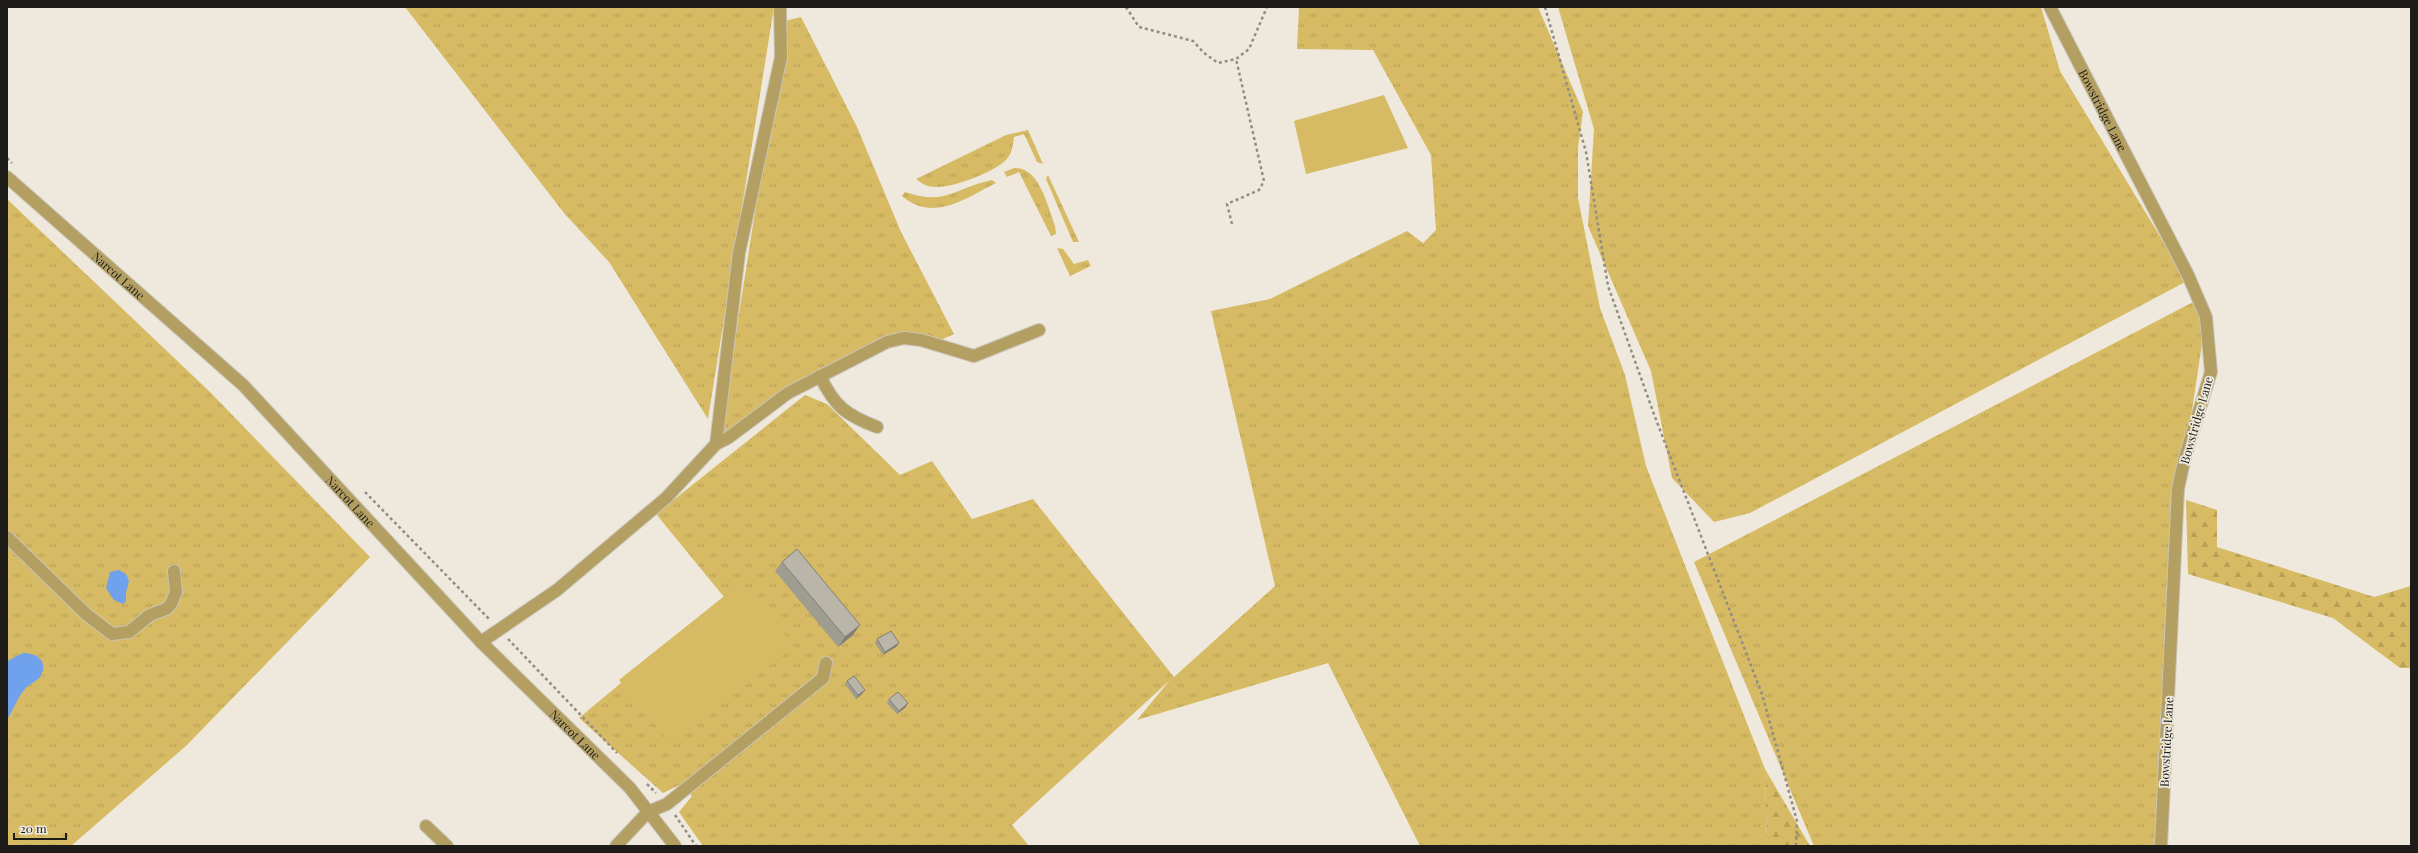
<svg xmlns="http://www.w3.org/2000/svg" width="2418" height="853" font-family="'Playfair Display',serif">
<defs>
<pattern id="grass-tufts" width="24" height="20" patternUnits="userSpaceOnUse"><rect width="24" height="20" fill="#d7ba64"/><path d="M3 7l-1-3M5 7V3M7 7l1-3M15 17l-1-3M17 17v-4M19 17l1-3" fill="none" stroke="#b89f56"/></pattern>
<pattern id="forest-firs" width="22" height="20" patternUnits="userSpaceOnUse"><rect width="22" height="20" fill="#d7ba64"/><path d="M5 1l3.5 6h-7zM16 11l3.5 6h-7z" fill="#b89f56"/></pattern>
</defs>
<rect width="100%" height="100%" fill="#eee9dc"/>
<path fill="url(#grass-tufts)" d="M 405,7 L 774,7 L 708,419 L 609,262 L 564,213 Z
M 1299,7 L 1538,7 L 1583,112 L 1578,147 L 1578,198 L 1600,308 L 1625,375 L 1646,466 L 1765,769 L 1767,846 L 1420,846 L 1328,663 L 1137,720 L 1170,680 L 1012,825 L 1029,846 L 703,846 L 679,812 L 692,796 L 684,783 L 663,793 L 579,718 L 724,597 L 656,514 L 805,395 L 827,404 L 900,475 L 932,461 L 972,519 L 1033,499 L 1174,677 L 1275,586 L 1211,311 L 1270,299 L 1407,231 L 1423,243 L 1436,230 L 1431,155 L 1373,50 L 1297,49 Z
M 1558,7 L 2041,7 L 2060,71 L 2187,281 L 1750,513 L 1714,522 L 1672,478 L 1651,371 L 1588,226 L 1594,129 Z
M 801,17 L 857,127 L 901,232 L 954,334 L 941,340 L 919,334 L 897,335 L 724,435 L 721,428 L 785,21 Z
M 1028,130 L 1043,164 L 1037,162 L 1024,134 L 1014,137 C 1013,145 1012,154 1006,160 C 994,172 953,188 936,187 C 928,187 922,184 916,179 L 1006,135 Z
M 1014,168 C 1039,166 1048,207 1055,226 L 1056,234 L 1051,236 L 1019,172 L 1007,177 L 1004,172 Z
M 1048,175 L 1079,242 L 1073,242 L 1046,179 Z
M 992,180 L 996,183 C 966,198 933,223 902,196 L 905,192 C 947,206 954,188 992,180 Z
M 7,199 L 210,392 L 370,557 L 187,745 L 71,846 L 7,846 Z
M 1057,248 L 1063,249 L 1074,264 L 1088,260 L 1091,266 L 1070,276 Z
M 2197,300 L 2206,317 L 2185,457 L 2161,846 L 1814,846 L 1694,562 Z"/>
<path fill="url(#forest-firs)" d="M 2186,500 L 2217,510 L 2217,547 L 2374,597 L 2411,586 L 2411,668 L 2400,668 L 2333,618 L 2188,574 Z
M 1765,769 L 1810,846 L 1767,846 Z"/>
<path fill="#d7ba64" d="M 1384,95 L 1408,148 L 1306,174 L 1294,121 Z
M 742,582 L 794,646 L 671,744 L 619,680 Z"/>
<path fill="#6fa1ed" d="M 119,570 L 126,574 L 129,581 L 126,592 L 126,601 L 123,604 L 114,600 L 106,588 L 110,572 Z
M 23,653 C 38,653 49,662 40,677 C 36,682 29,684 25,689 C 17,697 14,710 7,719 L 7,661 Z"/>
<g fill="none" stroke-linecap="round" stroke-linejoin="round">
<g stroke="#c9c4b9" stroke-width="14">
<g id="minor">
<path id="s1" d="M 2050,7 L 2188,275 L 2206,317 L 2211,372 L 2185,457 L 2178,489 L 2161,846"/>
<path id="s2" d="M 7,177 L 243,385 L 481,642 L 630,788 L 675,846"/>
<path d="M 820,376 C 835,407 846,415 877,427"/>
<path d="M 716,444 L 728,438 L 788,393 L 887,342 L 904,338 L 921,340 L 974,356 L 1039,330"/>
<path d="M 7,537 L 86,614 L 112,634 L 129,632 L 150,615 L 166,609 L 171,604 L 176,592 L 174,571"/>
<path d="M 481,642 L 557,590 L 666,498 L 716,444 L 739,253 L 781,57 L 780,7"/>
<path d="M 426,826 L 447,846"/>
<path d="M 616,846 L 648,812 L 667,804 L 823,678 L 826,663"/>
</g>
</g>
<path stroke="#918d84" stroke-width="2.5" stroke-dasharray="3 3" stroke-linecap="butt" d="M 1126,7 L 1139,27 L 1193,41 L 1204,53 L 1218,63 L 1236,59 L 1249,49 L 1267,7
M 1545,7 L 1586,152 L 1608,286 L 1655,417 L 1762,694 L 1797,821 L 1796,846
M 7,158 L 12,163
M 1232,224 L 1227,204 L 1259,190 L 1264,181 L 1236,59
M 365,492 L 490,620
M 508,639 L 617,753
M 647,784 L 656,793
M 675,815 L 696,846"/>
<use href="#minor" stroke="#b49f62" stroke-width="12"/>
</g>
<path fill="#9f9c90" d="M 782,562 L 853,635 L 838,647 L 775,571 Z
M 877,639 L 899,643 L 896,647 L 883,655 L 875,643 Z
M 847,681 L 862,694 L 856,699 L 845,684 Z
M 889,699 L 906,707 L 897,714 L 887,703 Z"/>
<path fill="#827f76" d="M 860,625 L 853,635 L 838,647 L 845,637 Z
M 899,643 L 896,647 L 883,655 L 885,652 Z
M 865,690 L 862,694 L 856,699 L 858,695 Z
M 908,703 L 906,707 L 897,714 L 899,711 Z"/>
<path fill="#b9b5a8" stroke="#827f76" d="M 797,549 L 860,625 L 845,637 L 782,562 Z
M 891,631 L 899,643 L 885,652 L 877,639 Z
M 854,676 L 865,690 L 858,695 L 847,681 Z
M 898,692 L 908,703 L 899,711 L 889,699 Z"/>
<g text-anchor="middle" dominant-baseline="central" stroke-width="3.5" stroke-linejoin="round" paint-order="stroke">
<g font-size="12" fill="#1e1c18" stroke="#eee9dc">
<text stroke="none"><textPath href="#s1" startOffset="116">Bowstridge Lane</textPath></text>
<text stroke="none"><textPath href="#s2" startOffset="149">Narcot Lane</textPath></text>
<text transform="translate(2196 420) rotate(-74)">Bowstridge Lane</text>
<text stroke="none"><textPath href="#s2" startOffset="473">Narcot Lane</textPath></text>
<text stroke="none"><textPath href="#s2" startOffset="797">Narcot Lane</textPath></text>
<text transform="translate(2166 742) rotate(-87)">Bowstridge Lane</text>
</g>
</g>
<rect width="2418" height="853" fill="none" stroke="#1e1c18" stroke-width="16"/>
<path d="M14 833v6h52v-6" fill="none" stroke="#1e1c18" stroke-width="2"/>
<text x="20" y="833" font-size="12" fill="#1e1c18" stroke="#eee9dc" stroke-width="3" paint-order="stroke">20 m</text>
</svg>
